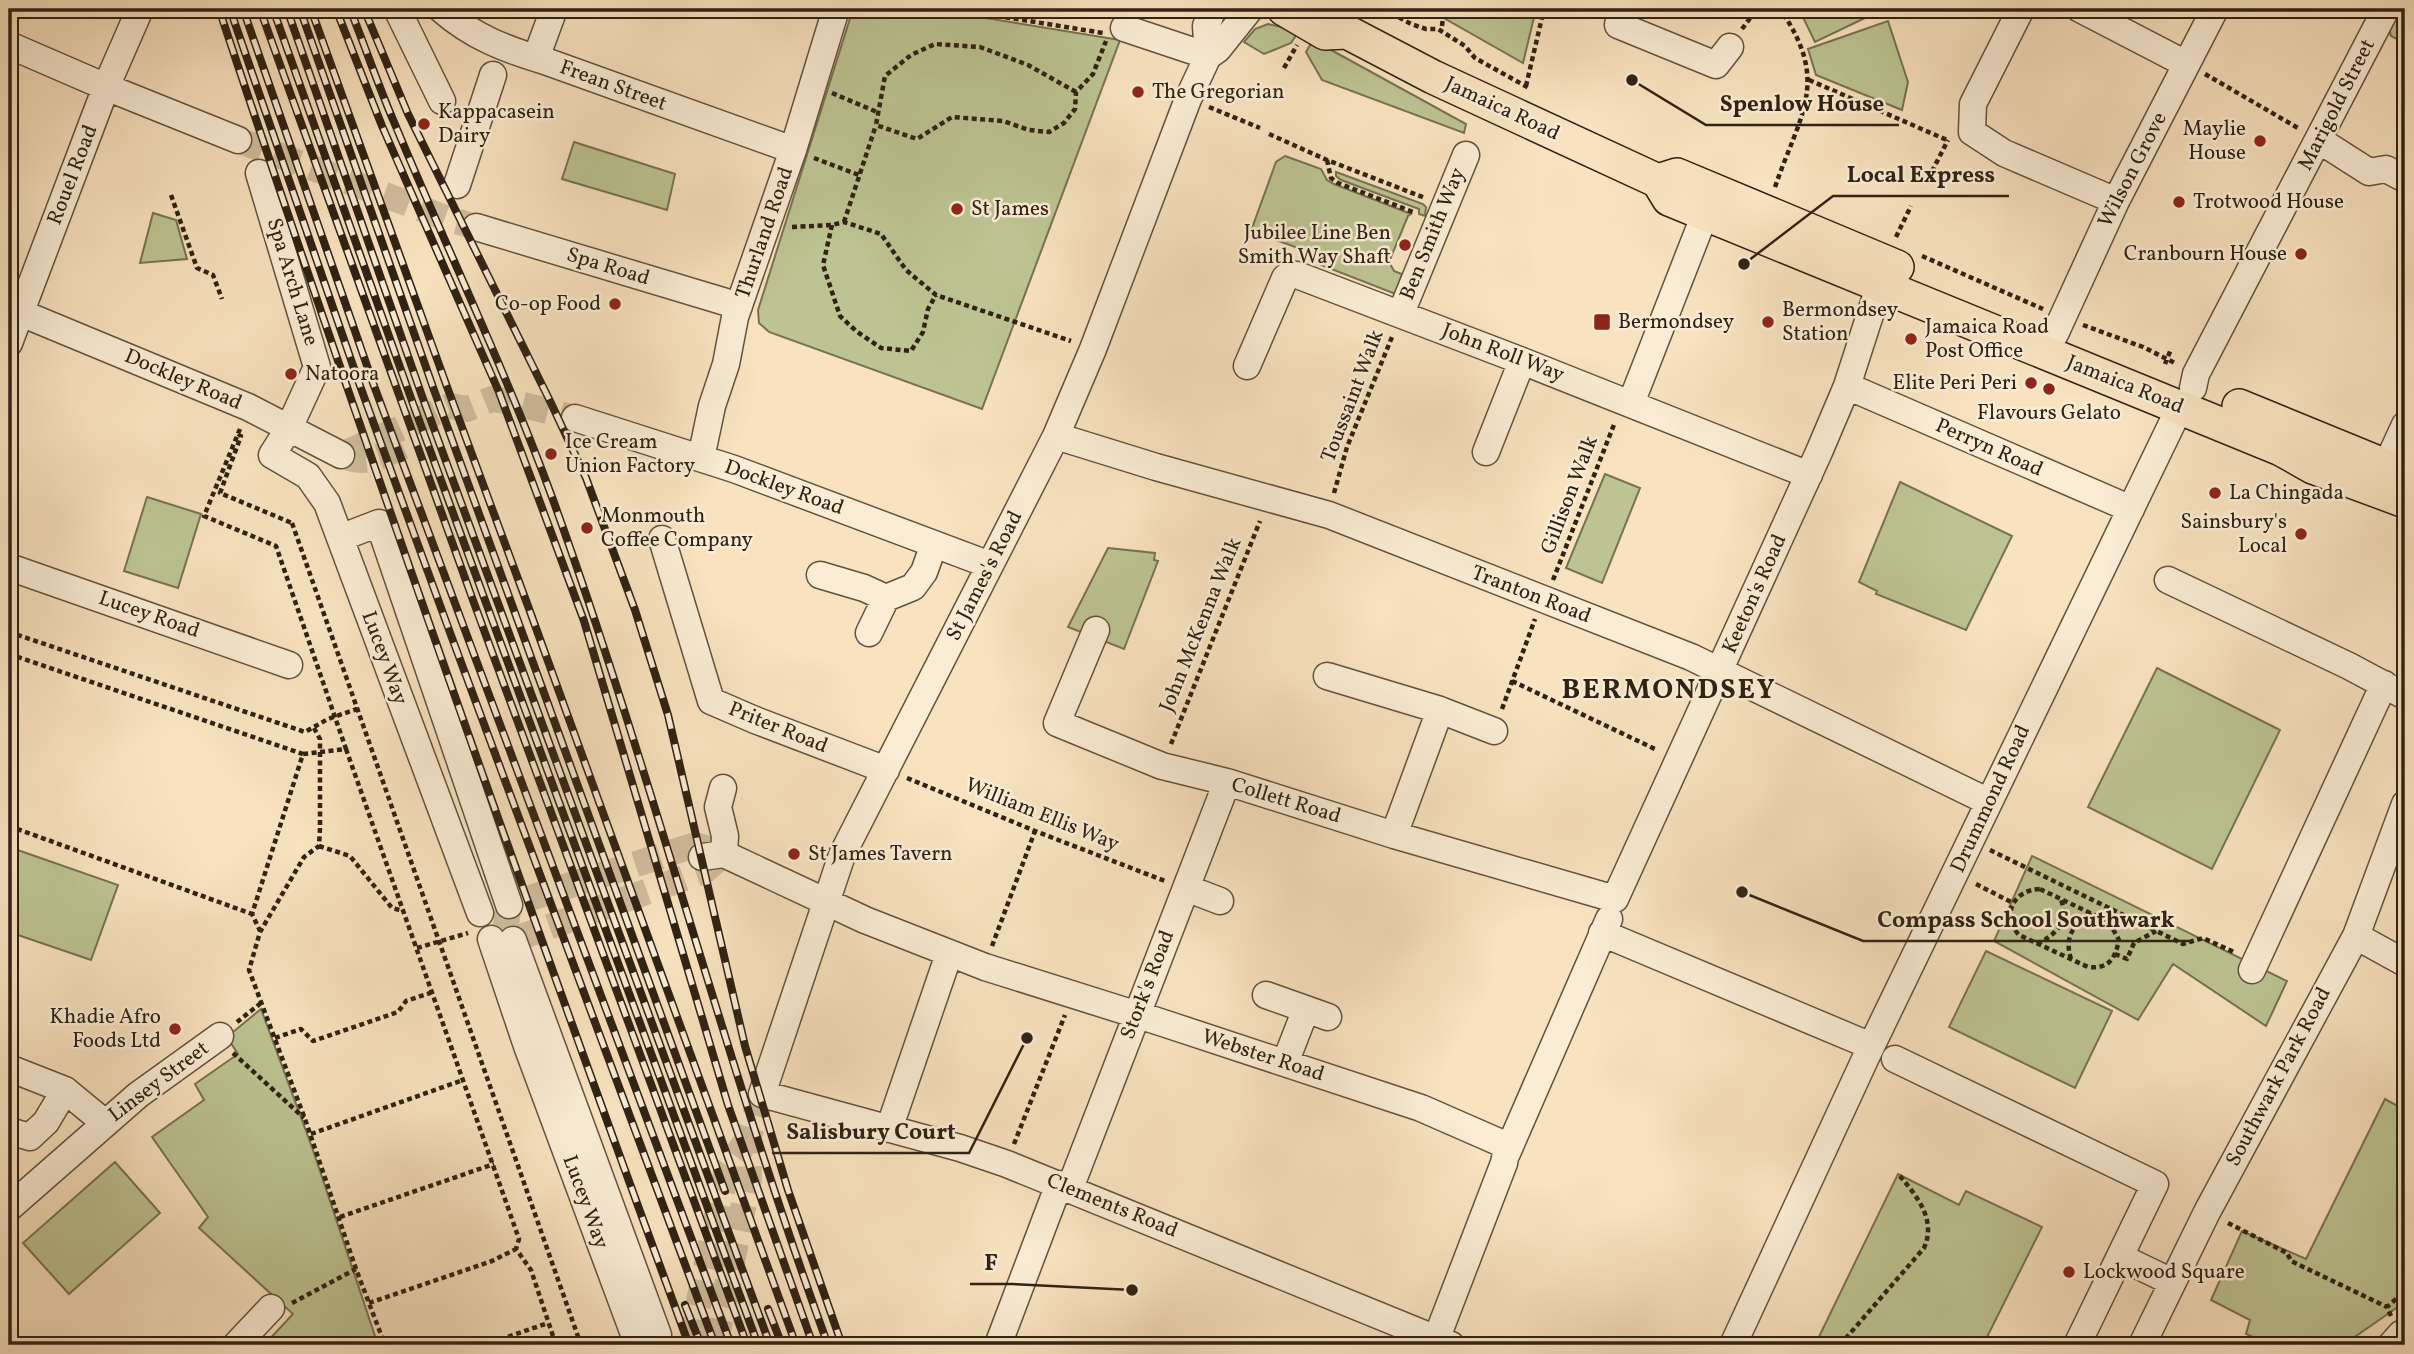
<svg xmlns="http://www.w3.org/2000/svg" width="2414" height="1354" font-family="Vollkorn,serif">
<rect width="100%" height="100%" fill="#f8e2bf"/>
<filter id="stains"><feTurbulence type="fractalNoise" baseFrequency=".00286" numOctaves="4"/><feColorMatrix values="0 0 0 0 .2 0 0 0 0 .09 0 0 0 0 .02 0 0 0 .5 -.17"/></filter>
<radialGradient id="worn" r=".72"><stop offset=".6" stop-color="#630" stop-opacity="0"/><stop offset="1" stop-color="#630" stop-opacity=".3"/></radialGradient>
<path fill="#bdc392" stroke="#767252" stroke-width="2" d="M 853,9 L 930,9 L 1120,40 L 982,409 L 769,332 L 759,323 L 758,310 Z
M 1428,9 L 1536,9 L 1523,63 Z
M 1799,9 L 1860,9 L 1865,18 L 1815,42 Z
M 2398,9 L 2405,9 L 2405,43 L 2391,36 L 2388,27 Z
M 1888,21 L 1908,82 L 1902,110 L 1816,75 L 1808,49 Z
M 1268,24 L 1299,31 L 1291,43 L 1264,54 L 1244,42 L 1255,29 Z
M 1313,40 L 1466,124 L 1464,133 L 1322,80 L 1306,52 Z
M 574,142 L 675,174 L 667,210 L 562,179 Z
M 1285,156 L 1321,169 L 1327,180 L 1334,184 L 1411,214 L 1408,216 L 1389,262 L 1394,271 L 1402,274 L 1396,292 L 1393,293 L 1321,265 L 1323,257 L 1251,231 L 1276,162 Z
M 1336,172 L 1423,204 L 1426,207 L 1425,216 L 1419,214 L 1419,209 L 1341,180 L 1336,176 Z
M 153,213 L 176,220 L 187,259 L 140,263 Z
M 1605,474 L 1640,488 L 1602,583 L 1566,568 Z
M 1900,482 L 2012,536 L 1966,630 L 1876,594 L 1877,591 L 1859,582 Z
M 147,497 L 201,514 L 178,588 L 124,571 Z
M 1108,548 L 1155,553 L 1154,560 L 1158,561 L 1124,649 L 1068,627 Z
M 2157,668 L 2280,730 L 2212,869 L 2088,807 Z
M 9,847 L 118,885 L 91,960 L 9,932 Z
M 2032,856 L 2287,981 L 2266,1026 L 2173,964 L 2138,1020 L 1994,941 Z
M 1986,951 L 2112,1011 L 2075,1088 L 1949,1027 Z
M 261,1009 L 313,1150 L 378,1345 L 264,1345 L 293,1314 L 199,1228 L 208,1217 L 152,1137 L 204,1100 L 195,1084 L 238,1054 L 227,1037 Z
M 2385,1099 L 2405,1110 L 2405,1302 L 2343,1345 L 2271,1345 L 2246,1334 L 2250,1320 L 2211,1300 L 2242,1231 L 2306,1259 Z
M 115,1162 L 160,1213 L 69,1294 L 23,1243 Z
M 1898,1174 L 1959,1205 L 1966,1191 L 2042,1227 L 1983,1345 L 1815,1345 Z"/>
<g fill="none" stroke-linecap="round" stroke-linejoin="round">
<path stroke="#d0bc9d" stroke-width="26" stroke-dasharray="26 13" stroke-linecap="butt" d="M 238,140 L 446,218 L 476,227
M 341,455 L 450,406 L 467,409 L 492,399 L 512,402 L 575,418
M 341,455 C 366,468 387,453 410,443
M 695,845 L 724,854 L 704,871 L 513,940 L 506,923 L 509,905 Z
M 695,1345 L 695,1320 L 727,1168 L 748,1139
M 715,1345 L 749,1179 L 748,1139 L 762,1094"/>
<g stroke="#61523e" stroke-width="29">
<path id="minor" d="M 397,9 L 442,101
M 441,9 C 473,37 505,49 545,61 L 793,150
M 1250,9 L 1218,49 L 1208,56 L 1188,99 L 1093,349 L 1056,436 L 842,855 L 762,1094 L 960,1148 L 1007,1164 L 1451,1345
M 1621,9 L 1618,25 L 1716,65 L 1730,47
M 2021,9 L 1973,104 L 1972,132 L 2004,153 L 2116,201
M 2080,9 L 2186,64
M 1124,28 L 1208,56
M 9,45 L 106,87 L 238,140
M 1208,56 L 1206,26 L 1213,9
M 536,58 L 554,9
M 2319,140 L 2369,172 L 2386,169 L 2405,179
M 259,173 L 317,367 L 289,428 L 272,455 L 308,476 L 327,503 L 480,913
M 457,185 L 493,75
M 476,227 L 739,306
M 21,313 L 248,407 L 341,455
M 1401,313 L 1466,155
M 2055,334 L 2116,201 L 2215,9
M 9,343 L 106,87 L 140,9
M 1247,366 L 1285,278 L 1290,274 L 1297,275 L 1522,361 L 1809,475
M 1847,386 L 2131,509
M 2193,388 L 2196,374 L 2386,9
M 1635,393 L 1705,214
M 575,418 L 734,469 L 990,565
M 1056,436 L 1156,467 L 1329,515 L 1691,657 L 1989,802
M 1486,452 L 1522,361
M 701,458 L 712,406 L 726,364 L 735,317 L 793,150 L 836,9
M 2386,466 L 2405,425
M 340,538 L 379,523 L 509,905
M 662,539 L 711,701 L 755,720 L 886,770
M 9,567 L 289,665
M 820,575 L 864,588 L 886,598
M 2168,580 L 2349,666 L 2405,696
M 1096,630 L 1057,723 L 1162,766 L 1227,782 L 1394,835 L 1615,899 L 1819,452 L 1847,386 L 1880,284
M 869,633 L 886,598 L 913,587 L 924,572 L 934,544
M 1327,676 L 1440,710 L 1494,731
M 723,788 L 718,807 L 725,836 L 724,854
M 1394,835 L 1440,710
M 702,857 L 724,854 L 865,920 L 985,967 L 1160,1022 L 1421,1108 L 1501,1143 L 1507,1147 L 1504,1163 L 1434,1345
M 1186,888 L 1220,901
M 1602,933 L 1871,1046
M 2356,936 L 2405,963
M 491,939 L 527,1046 L 638,1345
M 513,940 L 658,1335 L 637,1343
M 2252,970 L 2384,684
M 1266,995 L 1328,1017
M 1895,1059 L 2155,1184 L 2077,1345
M 1285,1063 L 1306,1009
M 9,1068 L 65,1090 L 105,1123
M 889,1129 L 949,954
M 9,1131 L 30,1137 L 46,1122 L 65,1090
M 1507,1153 L 1609,919
M 1070,1188 L 1227,782
M 9,1208 L 138,1095 L 220,1036
M 2120,1257 L 2172,1282
M 236,1345 L 271,1308
M 998,1345 L 1059,1184
M 1733,1345 L 1867,1055 L 2180,407
M 2142,1345 L 2207,1212 L 2356,936 L 2405,804
M 2391,1345 L 2401,1334"/>
</g>
<g stroke="#2f2213" stroke-width="36">
<path id="major" d="M 1284,9 L 1325,33 L 1347,32 L 1433,77 L 1658,181 L 1669,199 L 2281,449 L 2313,467 L 2405,501
M 1658,181 L 1677,175 L 1897,267
M 2239,406 L 2405,474"/>
</g>
<path stroke="#2f2213" stroke-width="4.5" stroke-dasharray="5 3.5" stroke-linecap="butt" d="M 955,9 L 1103,33
M 1384,9 L 1411,24 L 1426,29 L 1438,29 L 1465,46 L 1475,58 L 1529,88
M 1442,26 L 1444,9
M 1742,29 L 1757,9
M 1284,68 L 1297,45
M 2205,74 L 2298,128
M 1809,80 L 1947,140
M 1526,86 L 1544,9
M 1076,92 L 1028,65 L 980,47 L 935,44 L 911,55 L 885,76 L 876,125 L 917,139 L 952,117 L 1003,121 L 1029,130 L 1049,132 L 1064,123 L 1075,109 L 1076,92 L 1093,74 L 1106,41
M 832,93 L 877,112
M 1209,107 L 1260,128
M 1269,134 L 1327,160 L 1425,198
M 814,158 L 859,175
M 1327,160 L 1331,178 L 1338,183 L 1413,212
M 1928,179 L 1948,140
M 1775,187 C 1800,114 1831,82 1780,9
M 171,195 L 197,268 L 213,275 L 222,299
M 844,222 L 876,125
M 832,225 L 823,265 L 840,316 L 856,331 L 881,348 L 911,351 L 923,332 L 928,309 L 936,295
M 792,227 L 832,225 L 844,222 L 881,234 L 906,270 L 936,295 L 1071,341
M 1896,237 L 1911,206
M 1922,256 L 2043,309
M 2083,325 L 2143,347 L 2175,363
M 2165,364 L 2171,349
M 240,429 L 204,516 L 276,546 L 346,749 L 303,754
M 238,434 L 241,436 L 220,493 L 292,523
M 1334,493 L 1347,447 L 1392,337
M 1553,580 L 1615,422
M 9,654 L 303,754 L 252,914 L 260,931
M 1512,681 L 1657,750
M 1502,709 L 1535,619
M 1171,744 L 1260,521
M 346,749 L 519,1239 L 516,1249 L 531,1270 L 556,1345
M 907,778 L 1035,831 L 1165,881
M 9,826 L 252,914
M 320,828 L 319,846 L 304,857 L 260,932 L 249,970 L 305,1119 L 356,1269 L 385,1345
M 319,846 L 350,856 L 392,908 L 403,911
M 1990,850 L 2183,944 L 2203,938 L 2236,953
M 1976,884 L 2013,903
M 2040,889 L 2109,922 L 2119,940 C 2115,959 2109,969 2088,967 L 2019,935 C 2001,915 2013,890 2040,889 Z
M 2037,944 C 2055,935 2070,922 2061,900
M 992,946 L 1035,831
M 417,948 L 468,933
M 2115,954 L 2127,959 L 2134,943 L 2156,931
M 2071,959 C 2064,937 2073,924 2092,914
M 237,1022 L 261,1003
M 275,1038 L 301,1029 L 313,1041 L 398,1012 L 406,1001 L 433,992
M 233,1053 L 304,1118
M 311,1134 L 463,1080
M 1014,1144 L 1065,1015
M 340,1217 L 494,1164
M 2228,1223 L 2287,1253 L 2291,1261 L 2387,1307
M 292,1303 L 356,1269
M 369,1303 L 492,1261 L 516,1249
M 2391,1316 L 2387,1307 L 2405,1291
M 484,1345 L 548,1323
M 1840,1345 L 1924,1248 C 1937,1219 1916,1195 1898,1174"/>
<use href="#minor" stroke="#faecd5" stroke-width="26"/>
<use href="#major" stroke="#f8e2bf" stroke-width="33"/>
<g stroke="#2f2213" stroke-width="8">
<path id="rail" d="M 219,9 C 368,457 526,902 689,1345
M 230,9 L 359,383 L 452,638 L 715,1345
M 243,9 L 373,383 L 731,1345
M 260,9 L 474,603 L 747,1345
M 273,9 L 412,401 L 758,1345
M 287,9 L 422,396 L 770,1345
M 300,9 L 434,390 L 725,1191
M 311,9 L 446,384 L 528,606 L 796,1345
M 336,9 L 382,126 L 499,392 L 584,621 L 728,1105 L 813,1345
M 350,9 C 365,46 378,85 394,122 C 446,247 505,369 552,497 C 653,776 726,1066 828,1345
M 364,9 L 408,114 L 550,401 L 586,478 L 635,610 L 668,715 L 745,1046 L 788,1190 L 842,1345
M 685,1305 L 701,1345
M 768,1309 L 782,1345"/>
</g>
<use href="#rail" stroke="#faecd5" stroke-width="5" stroke-dasharray="16" stroke-linecap="butt"/>
<path stroke="#2f2213" stroke-width="4.5" stroke-dasharray="5 3.5" stroke-linecap="butt" d="M 292,523 L 581,1345
M 9,632 L 305,732 L 328,719 L 357,709
M 314,728 L 320,739 L 320,828"/>
</g>
<g fill="#8f2418" stroke="#faecd5" stroke-width="2.5">
<circle cx="1138" cy="92" r="7"/>
<circle cx="424" cy="124" r="7"/>
<circle cx="2260" cy="141" r="7"/>
<circle cx="2179" cy="202" r="7"/>
<circle cx="957" cy="209" r="7"/>
<circle cx="1405" cy="245" r="7"/>
<circle cx="2301" cy="254" r="7"/>
<circle cx="615" cy="304" r="7"/>
<rect x="1593" y="313" width="18" height="18" rx="3.5"/>
<circle cx="1768" cy="322" r="7"/>
<circle cx="1911" cy="339" r="7"/>
<circle cx="291" cy="374" r="7"/>
<circle cx="2031" cy="383" r="7"/>
<circle cx="2049" cy="389" r="7"/>
<circle cx="551" cy="454" r="7"/>
<circle cx="2215" cy="493" r="7"/>
<circle cx="587" cy="528" r="7"/>
<circle cx="2301" cy="534" r="7"/>
<circle cx="794" cy="854" r="7"/>
<circle cx="175" cy="1029" r="7"/>
<circle cx="2069" cy="1272" r="7"/>
</g>
<g text-anchor="middle" dominant-baseline="central" stroke-width="5" stroke-linejoin="round" paint-order="stroke">
<g font-size="21" fill="#2f2213" stroke="#faecd5">
<text transform="translate(613 86) rotate(20)">Frean Street</text>
<text transform="translate(2337 105) rotate(-63)">Marigold Street</text>
<text transform="translate(1502 109) rotate(25)">Jamaica Road</text>
<text transform="translate(2133 170) rotate(-63)">Wilson Grove</text>
<text transform="translate(73 175) rotate(-69)">Rouel Road</text>
<text transform="translate(765 233) rotate(-71)">Thurland Road</text>
<text transform="translate(1433 234) rotate(-68)">Ben Smith Way</text>
<text transform="translate(608 267) rotate(17)">Spa Road</text>
<text transform="translate(292 282) rotate(73)">Spa Arch Lane</text>
<text transform="translate(1503 353) rotate(21)">John Roll Way</text>
<text transform="translate(183 380) rotate(23)">Dockley Road</text>
<text transform="translate(2125 385) rotate(22)">Jamaica Road</text>
<text transform="translate(1353 396) rotate(-69)">Toussaint Walk</text>
<text transform="translate(1989 448) rotate(24)">Perryn Road</text>
<text transform="translate(784 488) rotate(20)">Dockley Road</text>
<text transform="translate(1570 495) rotate(-69)">Gillison Walk</text>
<text transform="translate(985 576) rotate(-63)">St James's Road</text>
<text transform="translate(1755 594) rotate(-66)">Keeton's Road</text>
<text transform="translate(1531 595) rotate(21)">Tranton Road</text>
<text transform="translate(149 615) rotate(19)">Lucey Road</text>
<text transform="translate(1201 625) rotate(-68)">John McKenna Walk</text>
<text transform="translate(384 658) rotate(70)">Lucey Way</text>
<text transform="translate(778 728) rotate(22)">Priter Road</text>
<text transform="translate(1991 799) rotate(-65)">Drummond Road</text>
<text transform="translate(1286 801) rotate(17)">Collett Road</text>
<text transform="translate(1042 815) rotate(22)">William Ellis Way</text>
<text transform="translate(1148 985) rotate(-69)">Stork's Road</text>
<text transform="translate(1263 1056) rotate(18)">Webster Road</text>
<text transform="translate(2279 1077) rotate(-62)">Southwark Park Road</text>
<text transform="translate(159 1082) rotate(-37)">Linsey Street</text>
<text transform="translate(585 1202) rotate(70)">Lucey Way</text>
<text transform="translate(1112 1206) rotate(22)">Clements Road</text>
</g>
<g font-size="21" fill="#2f2213" stroke="#faecd5" text-anchor="start">
<text x="1152" y="92">The Gregorian</text>
<text x="438" y="112">Kappacasein<tspan x="438" dy="24">Dairy</tspan></text>
<text x="2246" y="129" text-anchor="end">Maylie<tspan x="2246" dy="24">House</tspan></text>
<text x="2193" y="202">Trotwood House</text>
<text x="971" y="209">St James</text>
<text x="1391" y="233" text-anchor="end">Jubilee Line Ben<tspan x="1391" dy="24">Smith Way Shaft</tspan></text>
<text x="2287" y="254" text-anchor="end">Cranbourn House</text>
<text x="601" y="304" text-anchor="end">Co-op Food</text>
<text x="1782" y="310">Bermondsey<tspan x="1782" dy="24">Station</tspan></text>
<text x="1618" y="322">Bermondsey</text>
<text x="1925" y="327">Jamaica Road<tspan x="1925" dy="24">Post Office</tspan></text>
<text x="305" y="374">Natoora</text>
<text x="2017" y="383" text-anchor="end">Elite Peri Peri</text>
<text x="2049" y="413" text-anchor="middle">Flavours Gelato</text>
<text x="565" y="442">Ice Cream<tspan x="565" dy="24">Union Factory</tspan></text>
<text x="2229" y="493">La Chingada</text>
<text x="601" y="516">Monmouth<tspan x="601" dy="24">Coffee Company</tspan></text>
<text x="2287" y="522" text-anchor="end">Sainsbury's<tspan x="2287" dy="24">Local</tspan></text>
<text x="808" y="854">St James Tavern</text>
<text x="161" y="1017" text-anchor="end">Khadie Afro<tspan x="161" dy="24">Foods Ltd</tspan></text>
<text x="2083" y="1272">Lockwood Square</text>
</g>
<g font-size="28" font-weight="bold" letter-spacing="2" fill="#2f2213" stroke="#faecd5">
<text x="1669" y="690">BERMONDSEY</text>
</g>
</g>
<path fill="none" stroke="#2f2213" stroke-width="2.5" d="M1632 80L1706 125H1899M1744 264L1833 196H2009M1742 892L1863 941H2189M1027 1038L969 1153H772M1132 1290L1012 1284H970"/>
<g fill="#2f2213" stroke="#faecd5" stroke-width="2.5">
<circle cx="1632" cy="80" r="7"/>
<circle cx="1744" cy="264" r="7"/>
<circle cx="1742" cy="892" r="7"/>
<circle cx="1027" cy="1038" r="7"/>
<circle cx="1132" cy="1290" r="7"/>
</g>
<g font-size="23" text-anchor="middle" font-weight="bold" fill="#2f2213" stroke="#faecd5" stroke-width="5" stroke-linejoin="round" paint-order="stroke">
<text x="1802" y="111">Spenlow House</text>
<text x="1921" y="182">Local Express</text>
<text x="2026" y="927">Compass School Southwark</text>
<text x="871" y="1139">Salisbury Court</text>
<text x="991" y="1270">F</text>
</g>
<rect width="2414" height="1354" fill="none" stroke="#f8e2bf" stroke-width="35"/>
<rect x="10" y="10" width="2393" height="1333" fill="none" stroke="#2f2213" stroke-width="3.5"/>
<rect x="18" y="18" width="2379" height="1319" fill="none" stroke="#2f2213" stroke-width="2"/>
<rect width="100%" height="100%" filter="url(#stains)"/>
<rect width="100%" height="100%" fill="url(#worn)"/>
</svg>
